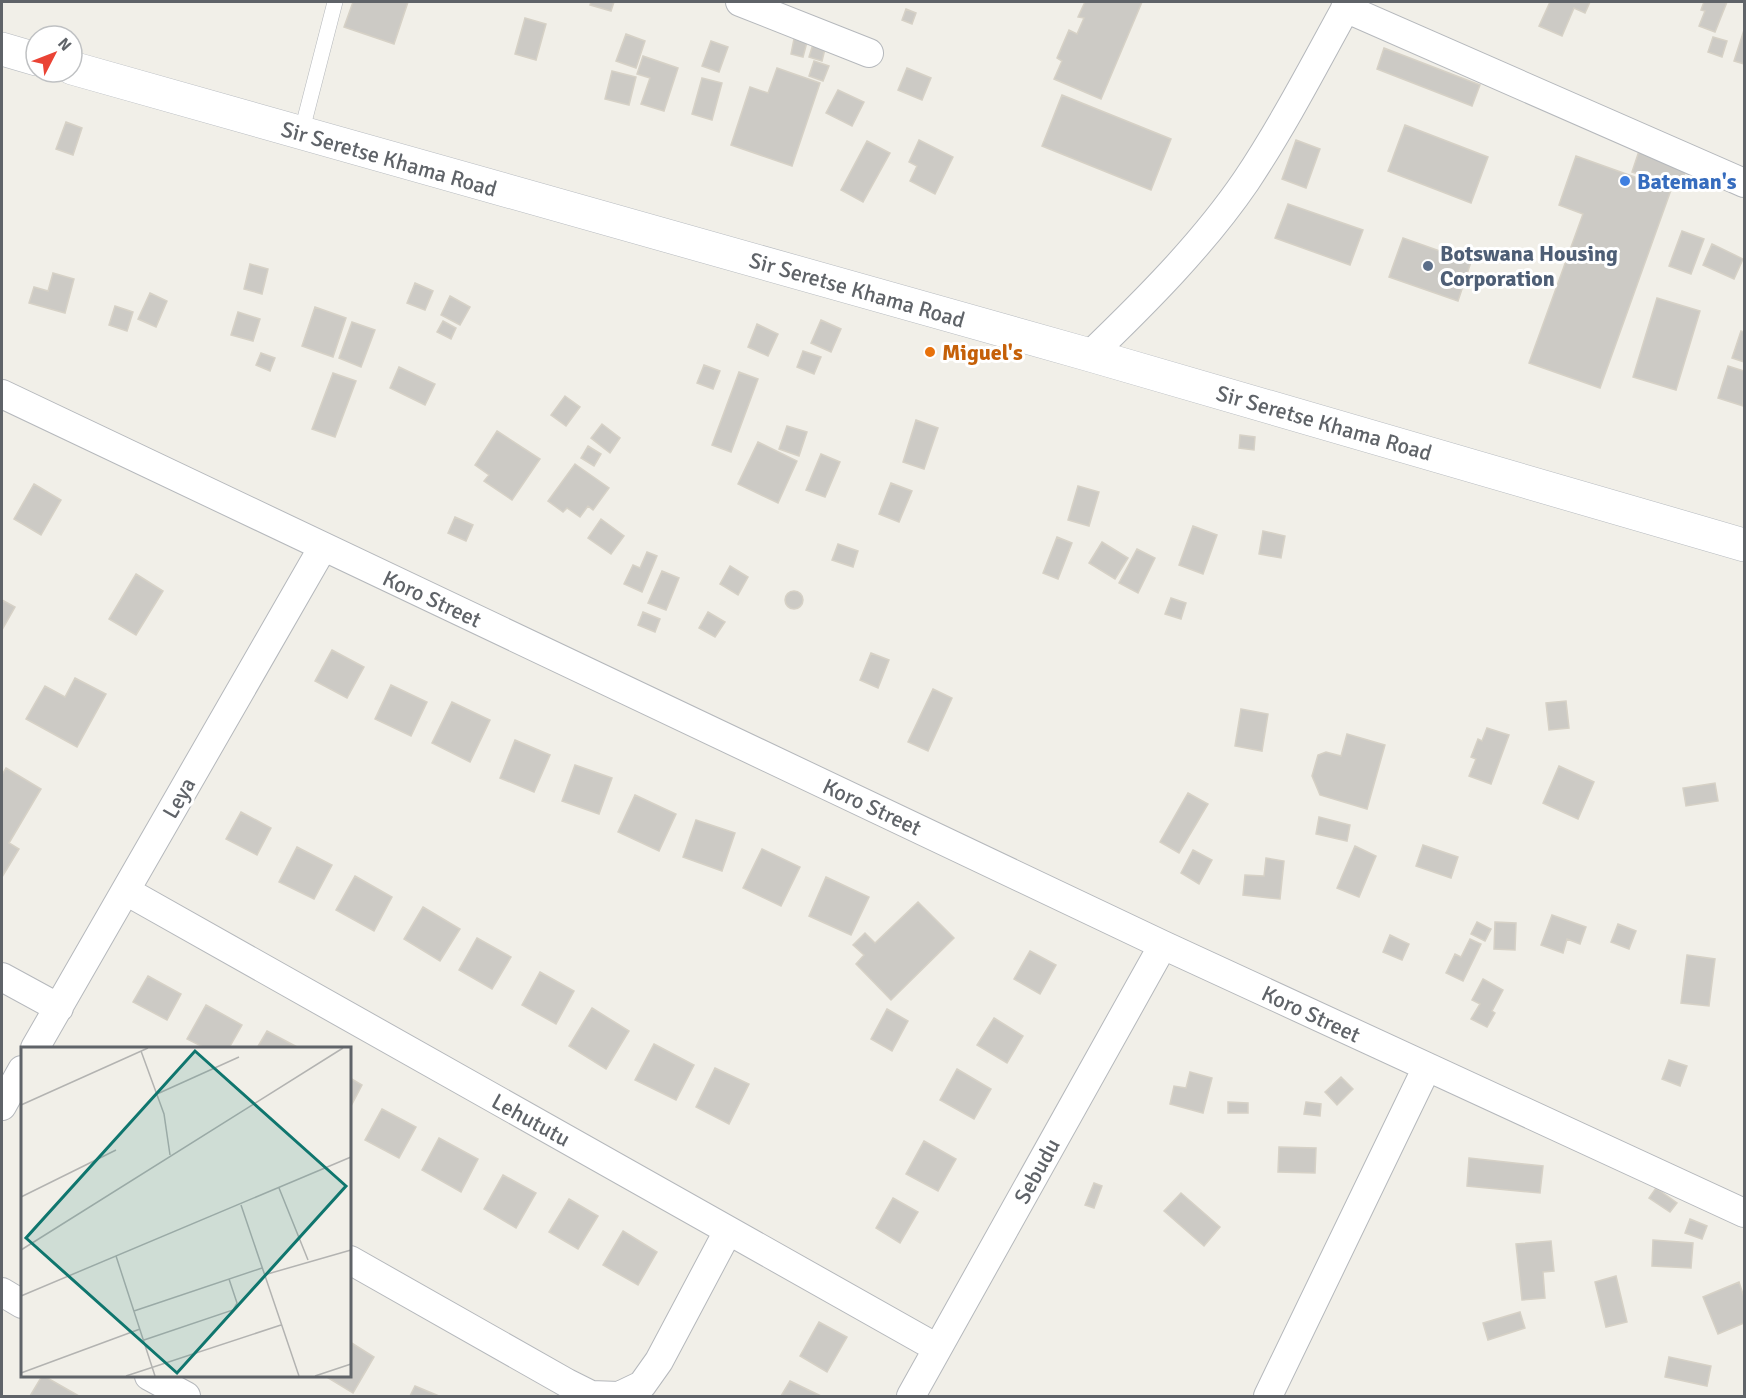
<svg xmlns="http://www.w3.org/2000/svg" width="1746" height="1398" font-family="Signika,sans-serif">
<rect width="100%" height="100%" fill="#f1efe8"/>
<path fill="#cccac5" stroke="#d6d1c6" stroke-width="1.5" d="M 353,2 L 408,2 L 394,44 L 344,27 Z
M 591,2 L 614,2 L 611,11 L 590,5 Z
M 1085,2 L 1142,2 L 1101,99 L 1054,79 L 1062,61 L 1057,58 L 1069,30 L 1077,34 L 1084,18 L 1078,17 Z
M 1550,2 L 1590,2 L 1585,13 L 1574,8 L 1562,36 L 1539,26 Z
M 1704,2 L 1727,2 L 1715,32 L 1699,26 L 1705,11 L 1701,10 Z
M 906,9 L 916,13 L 912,24 L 902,20 Z
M 525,18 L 546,24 L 536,60 L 515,54 Z
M 1744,30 L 1744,64 L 1734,61 Z
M 626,34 L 645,41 L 636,68 L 616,61 Z
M 1713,37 L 1727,41 L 1722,57 L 1708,52 Z
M 794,39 L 807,42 L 803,57 L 791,54 Z
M 711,41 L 728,47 L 719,72 L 702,66 Z
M 814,41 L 826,45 L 822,61 L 809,57 Z
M 1384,48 L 1480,85 L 1472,106 L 1377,69 Z
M 643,56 L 678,68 L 664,111 L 641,104 L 650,78 L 637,74 Z
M 814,61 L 829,66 L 823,81 L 809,76 Z
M 777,68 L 820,83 L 792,166 L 731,145 L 750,87 L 768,93 Z
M 907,68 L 931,78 L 922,100 L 898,90 Z
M 612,71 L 636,77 L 629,105 L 605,99 Z
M 702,78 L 722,83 L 712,120 L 692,114 Z
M 838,90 L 864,102 L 852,126 L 826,113 Z
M 1062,95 L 1171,139 L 1151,190 L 1042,146 Z
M 66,122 L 82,128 L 73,155 L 56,149 Z
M 1405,125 L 1488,157 L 1471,203 L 1388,171 Z
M 919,140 L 953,157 L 935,194 L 910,181 L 917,166 L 909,162 Z
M 1296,140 L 1320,149 L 1306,188 L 1282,179 Z
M 867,141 L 890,153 L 863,202 L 841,190 Z
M 1639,151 L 1687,166 L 1680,188 L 1632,172 Z
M 1576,156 L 1671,190 L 1600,388 L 1529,363 L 1583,214 L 1559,205 Z
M 1288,204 L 1363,230 L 1350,265 L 1275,238 Z
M 1682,231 L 1704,239 L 1691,274 L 1669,266 Z
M 1403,238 L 1471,262 L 1458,301 L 1389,277 Z
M 1712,244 L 1743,259 L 1734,279 L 1703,265 Z
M 250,264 L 268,269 L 262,294 L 244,289 Z
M 53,273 L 74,279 L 65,313 L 29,303 L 34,287 L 48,291 Z
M 415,283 L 433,291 L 425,310 L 407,303 Z
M 150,293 L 167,301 L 156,327 L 138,319 Z
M 450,296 L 470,307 L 460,325 L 441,315 Z
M 1657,298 L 1700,311 L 1676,390 L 1633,377 Z
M 115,306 L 133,312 L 127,331 L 109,325 Z
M 315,307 L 346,318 L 333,357 L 302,346 Z
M 238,312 L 260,319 L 253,341 L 231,335 Z
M 821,320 L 841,329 L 831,352 L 811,343 Z
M 443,321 L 456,328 L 451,339 L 437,332 Z
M 352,322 L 375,330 L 361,367 L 339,358 Z
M 757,324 L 778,334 L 768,356 L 748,347 Z
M 1741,331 L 1744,332 L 1744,362 L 1732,358 Z
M 803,351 L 821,357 L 814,374 L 797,367 Z
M 261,353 L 275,358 L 270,371 L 256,365 Z
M 704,365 L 720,371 L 713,389 L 697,383 Z
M 1728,366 L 1744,371 L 1743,406 L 1718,398 Z
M 399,367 L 435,384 L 425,405 L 390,388 Z
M 739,372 L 758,379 L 731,452 L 712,445 Z
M 333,373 L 356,381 L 335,437 L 312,429 Z
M 565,396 L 580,407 L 566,426 L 551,415 Z
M 916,420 L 938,428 L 924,469 L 903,462 Z
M 602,424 L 620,438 L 610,453 L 591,438 Z
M 787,426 L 807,432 L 799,456 L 779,449 Z
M 497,431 L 540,459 L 512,500 L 484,481 L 489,475 L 475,465 Z
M 1240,435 L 1255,437 L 1254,450 L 1239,448 Z
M 758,442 L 797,461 L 778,503 L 738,484 Z
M 588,446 L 601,454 L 594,466 L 581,458 Z
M 821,454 L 840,462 L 825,497 L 806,490 Z
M 575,464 L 609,488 L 593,510 L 588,506 L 580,517 L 567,508 L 563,512 L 548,501 Z
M 891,483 L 912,491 L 899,522 L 879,514 Z
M 34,484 L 61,500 L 41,535 L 14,519 Z
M 1078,486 L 1099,492 L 1089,526 L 1068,520 Z
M 455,517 L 473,525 L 466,541 L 448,533 Z
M 601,519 L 624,536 L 611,554 L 588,538 Z
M 1193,526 L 1217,535 L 1203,574 L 1179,565 Z
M 1263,531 L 1285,536 L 1281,558 L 1259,554 Z
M 1057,537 L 1072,543 L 1058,579 L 1043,573 Z
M 1102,542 L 1128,558 L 1115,579 L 1089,563 Z
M 838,544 L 858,551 L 853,567 L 832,560 Z
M 1137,549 L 1155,558 L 1138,593 L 1119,583 Z
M 647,552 L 657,556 L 642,592 L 624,584 L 633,565 L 640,568 Z
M 730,566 L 748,577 L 738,595 L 720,584 Z
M 662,571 L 679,578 L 666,610 L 648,603 Z
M 136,574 L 163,591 L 136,635 L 109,619 Z
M785 600a9 9 0 1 1 18 0a9 9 0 1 1-18 0Z
M 1171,598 L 1186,603 L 1181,619 L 1165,614 Z
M 2,600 L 15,607 L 2,630 Z
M 643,612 L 660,619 L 655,632 L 638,625 Z
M 708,612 L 725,622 L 715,637 L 699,628 Z
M 332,650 L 364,667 L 347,698 L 315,681 Z
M 871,653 L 889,660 L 878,688 L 860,680 Z
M 75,678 L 106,694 L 77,747 L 26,719 L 45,686 L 65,697 Z
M 391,685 L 427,702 L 411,736 L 375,719 Z
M 933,689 L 952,698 L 928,751 L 908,742 Z
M 1566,701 L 1569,728 L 1549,730 L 1546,703 Z
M 452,702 L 490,720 L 470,762 L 432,743 Z
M 1241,709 L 1268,714 L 1262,751 L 1235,746 Z
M 1487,728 L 1509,735 L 1491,784 L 1469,776 L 1476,759 L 1471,757 L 1478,739 L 1482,741 Z
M 1347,734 L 1385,745 L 1367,809 L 1320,795 L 1312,776 L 1318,755 L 1326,752 L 1341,756 Z
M 515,740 L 550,755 L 534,792 L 500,778 Z
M 575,765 L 612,778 L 599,814 L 562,801 Z
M 1559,766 L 1594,782 L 1578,819 L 1543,803 Z
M 6,768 L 41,789 L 9,843 L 19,849 L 2,877 L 2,775 Z
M 1715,783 L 1718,801 L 1686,806 L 1683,788 Z
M 1188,793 L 1208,804 L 1179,853 L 1160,842 Z
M 635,795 L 676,814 L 659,851 L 618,832 Z
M 241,812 L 271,828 L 257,855 L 226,839 Z
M 1319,817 L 1350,825 L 1347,841 L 1316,834 Z
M 696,820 L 735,833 L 722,871 L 683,857 Z
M 1423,845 L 1458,857 L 1451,878 L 1416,866 Z
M 1355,846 L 1376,856 L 1359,897 L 1337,888 Z
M 297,847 L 332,865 L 314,899 L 279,882 Z
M 762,849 L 800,867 L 781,906 L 743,888 Z
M 1193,850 L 1212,860 L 1199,884 L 1181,873 Z
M 1266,858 L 1284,861 L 1280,899 L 1243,895 L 1245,875 L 1264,876 Z
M 355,876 L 392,897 L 374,931 L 336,910 Z
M 826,877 L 869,897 L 851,935 L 809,916 Z
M 918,902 L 954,938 L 891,1000 L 856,964 L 864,955 L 853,945 L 865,933 L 875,943 Z
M 423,907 L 460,929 L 440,961 L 404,939 Z
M 1552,915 L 1586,927 L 1580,944 L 1567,939 L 1563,953 L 1541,945 Z
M 1477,922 L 1491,929 L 1485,941 L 1471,934 Z
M 1495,922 L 1516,923 L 1515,950 L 1494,949 Z
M 1618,924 L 1636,931 L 1629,949 L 1611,942 Z
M 1390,935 L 1409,944 L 1402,960 L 1383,952 Z
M 477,938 L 511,957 L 492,989 L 459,970 Z
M 1470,939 L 1481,944 L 1463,981 L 1446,973 L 1455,954 L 1461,957 Z
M 1030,951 L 1056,965 L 1040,994 L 1014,979 Z
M 1687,955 L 1715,959 L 1709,1006 L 1681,1003 Z
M 540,972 L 574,991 L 556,1024 L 522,1005 Z
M 148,976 L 181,994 L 167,1020 L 133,1002 Z
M 1483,979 L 1503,990 L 1492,1011 L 1495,1013 L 1487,1027 L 1471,1019 L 1480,1004 L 1472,1000 Z
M 206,1005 L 242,1025 L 229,1048 L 205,1048 L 187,1039 Z
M 592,1008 L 629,1031 L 606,1069 L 569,1046 Z
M 887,1009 L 908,1021 L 892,1051 L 871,1039 Z
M 994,1018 L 1023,1036 L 1007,1063 L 977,1045 Z
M 267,1031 L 299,1048 L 257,1048 Z
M 654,1044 L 694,1065 L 676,1100 L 635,1080 Z
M 1669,1060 L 1687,1066 L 1680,1086 L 1662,1079 Z
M 715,1068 L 749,1084 L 729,1124 L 696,1107 Z
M 957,1069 L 991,1089 L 974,1119 L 940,1100 Z
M 1190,1072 L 1212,1078 L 1203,1113 L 1170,1104 L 1174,1086 L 1186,1088 Z
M 1341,1077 L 1353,1089 L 1337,1105 L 1325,1092 Z
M 350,1078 L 362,1085 L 350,1108 Z
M 1228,1102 L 1248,1103 L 1248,1113 L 1228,1113 Z
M 1306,1102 L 1321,1104 L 1320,1116 L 1304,1114 Z
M 382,1109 L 416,1127 L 399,1158 L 365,1140 Z
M 439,1138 L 478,1159 L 461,1192 L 422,1170 Z
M 924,1141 L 956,1159 L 938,1191 L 906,1174 Z
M 1279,1147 L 1316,1148 L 1315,1173 L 1278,1172 Z
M 1469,1158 L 1543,1166 L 1540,1193 L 1467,1186 Z
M 503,1175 L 536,1193 L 516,1228 L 484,1209 Z
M 1094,1183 L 1102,1186 L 1094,1208 L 1085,1205 Z
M 1656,1188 L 1677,1203 L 1670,1212 L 1649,1198 Z
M 1181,1193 L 1220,1227 L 1204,1246 L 1164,1211 Z
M 893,1198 L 918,1212 L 900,1243 L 876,1228 Z
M 569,1199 L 598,1216 L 578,1249 L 549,1232 Z
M 1690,1219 L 1707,1226 L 1702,1239 L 1685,1233 Z
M 623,1231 L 657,1252 L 638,1285 L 603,1265 Z
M 1653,1240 L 1693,1243 L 1691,1268 L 1652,1266 Z
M 1551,1241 L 1554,1271 L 1543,1272 L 1545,1298 L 1522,1300 L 1516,1244 Z
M 1616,1276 L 1627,1322 L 1606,1327 L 1595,1282 Z
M 1739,1282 L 1744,1297 L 1744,1323 L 1718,1334 L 1703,1297 Z
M 1520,1312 L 1525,1328 L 1488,1340 L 1483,1323 Z
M 819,1322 L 847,1337 L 827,1372 L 800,1356 Z
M 350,1342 L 374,1357 L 353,1393 L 325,1376 L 350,1376 Z
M 1669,1357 L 1711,1366 L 1707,1386 L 1665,1377 Z
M 42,1376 L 44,1376 L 79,1396 L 30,1396 Z
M 790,1381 L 821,1396 L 781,1396 Z
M 415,1386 L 439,1396 L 410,1396 Z"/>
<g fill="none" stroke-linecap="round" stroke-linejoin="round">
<g stroke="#b5b8bc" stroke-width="16">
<path id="lane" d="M 301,134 L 335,2"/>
</g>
<g stroke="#b5b8bc" stroke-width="30">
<path id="street" d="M 740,2 L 869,53
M 1345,8 L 1744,183
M 1090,355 C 1145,302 1203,244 1246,181 C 1284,124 1316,62 1349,2
M 2,394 L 1163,945 L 1744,1213
M 126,891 L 937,1348
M 2,977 L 59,1008
M 35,1048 L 323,547
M 2,1106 L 22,1070
M 350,1260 L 567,1383 L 591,1395 L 619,1396 L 642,1385 L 659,1361 L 728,1231
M 2,1292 L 22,1304
M 149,1376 L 186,1396
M 911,1396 L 1163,945
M 1268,1396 L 1427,1067"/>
</g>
<g stroke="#b6babf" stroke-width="34">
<path id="secondary" d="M 2,49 L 36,59
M 72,68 L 1090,355 L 1744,545"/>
</g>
<use href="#lane" stroke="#fff" stroke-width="15"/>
<use href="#street" stroke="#fff" stroke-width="28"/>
<use href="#secondary" stroke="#fff" stroke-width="33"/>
</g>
<circle fill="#3f7fe0" stroke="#fff" stroke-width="2" cx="1625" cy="181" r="6"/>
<circle fill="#5c6f8a" stroke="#fff" stroke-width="2" cx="1428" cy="266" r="6"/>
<circle fill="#e8710a" stroke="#fff" stroke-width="2" cx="930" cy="352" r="6"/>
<g text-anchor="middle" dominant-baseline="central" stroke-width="6" stroke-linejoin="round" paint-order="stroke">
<g font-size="22" fill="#5f6368" stroke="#fff">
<text transform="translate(389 159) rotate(16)">Sir Seretse Khama Road</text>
<text transform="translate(857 290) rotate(16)">Sir Seretse Khama Road</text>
<text transform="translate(1324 423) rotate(16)">Sir Seretse Khama Road</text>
<text transform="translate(432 599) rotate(25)">Koro Street</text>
<text transform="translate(179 798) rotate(-60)">Leya</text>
<text transform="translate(872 807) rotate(25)">Koro Street</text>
<text transform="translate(1311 1014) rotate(25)">Koro Street</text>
<text transform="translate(531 1120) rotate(29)">Lehututu</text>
<text transform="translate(1037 1171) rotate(-61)">Sebudu</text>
</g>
<g font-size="22" font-weight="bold" fill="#366cbe" stroke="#fff" text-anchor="start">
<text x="1637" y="181">Bateman's</text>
</g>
<g font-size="22" font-weight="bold" fill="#4e5e75" stroke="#fff" text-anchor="start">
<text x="1440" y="253">Botswana Housing<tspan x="1440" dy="25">Corporation</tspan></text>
</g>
<g font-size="22" font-weight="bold" fill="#c56008" stroke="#fff" text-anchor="start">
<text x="942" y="352">Miguel's</text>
</g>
</g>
<g transform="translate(21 1047)">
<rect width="330" height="330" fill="#f1efe8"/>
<path fill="none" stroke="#b3b3b1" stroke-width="1.5" d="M 120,4 L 143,67 L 149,108M 136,47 L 218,10M 0,58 L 127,1M 258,141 L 287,213M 0,150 L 95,103M 220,158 L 278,329M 0,203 L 322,1M 95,209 L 134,329M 243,228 L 330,203M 0,249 L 330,110M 113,264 L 241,221M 123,293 L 212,263 L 216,256 L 208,232M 0,326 L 119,282M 105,329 L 260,278M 294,329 L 330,317"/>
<path fill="#0f766e" fill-opacity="0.15" stroke="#0f766e" stroke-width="3" d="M 174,4 L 325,139 L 156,326 L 5,191 Z"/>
<rect width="330" height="330" fill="none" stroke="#5f6368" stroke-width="3"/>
</g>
<rect width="1746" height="1398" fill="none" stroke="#5f6368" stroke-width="6"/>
<g transform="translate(54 54) rotate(48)"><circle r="28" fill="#ffffff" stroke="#bfc1c3" stroke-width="1.5"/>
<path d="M0-4.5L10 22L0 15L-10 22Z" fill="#ea4335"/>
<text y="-9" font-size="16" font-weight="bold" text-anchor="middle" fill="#5f6368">N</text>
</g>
</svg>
